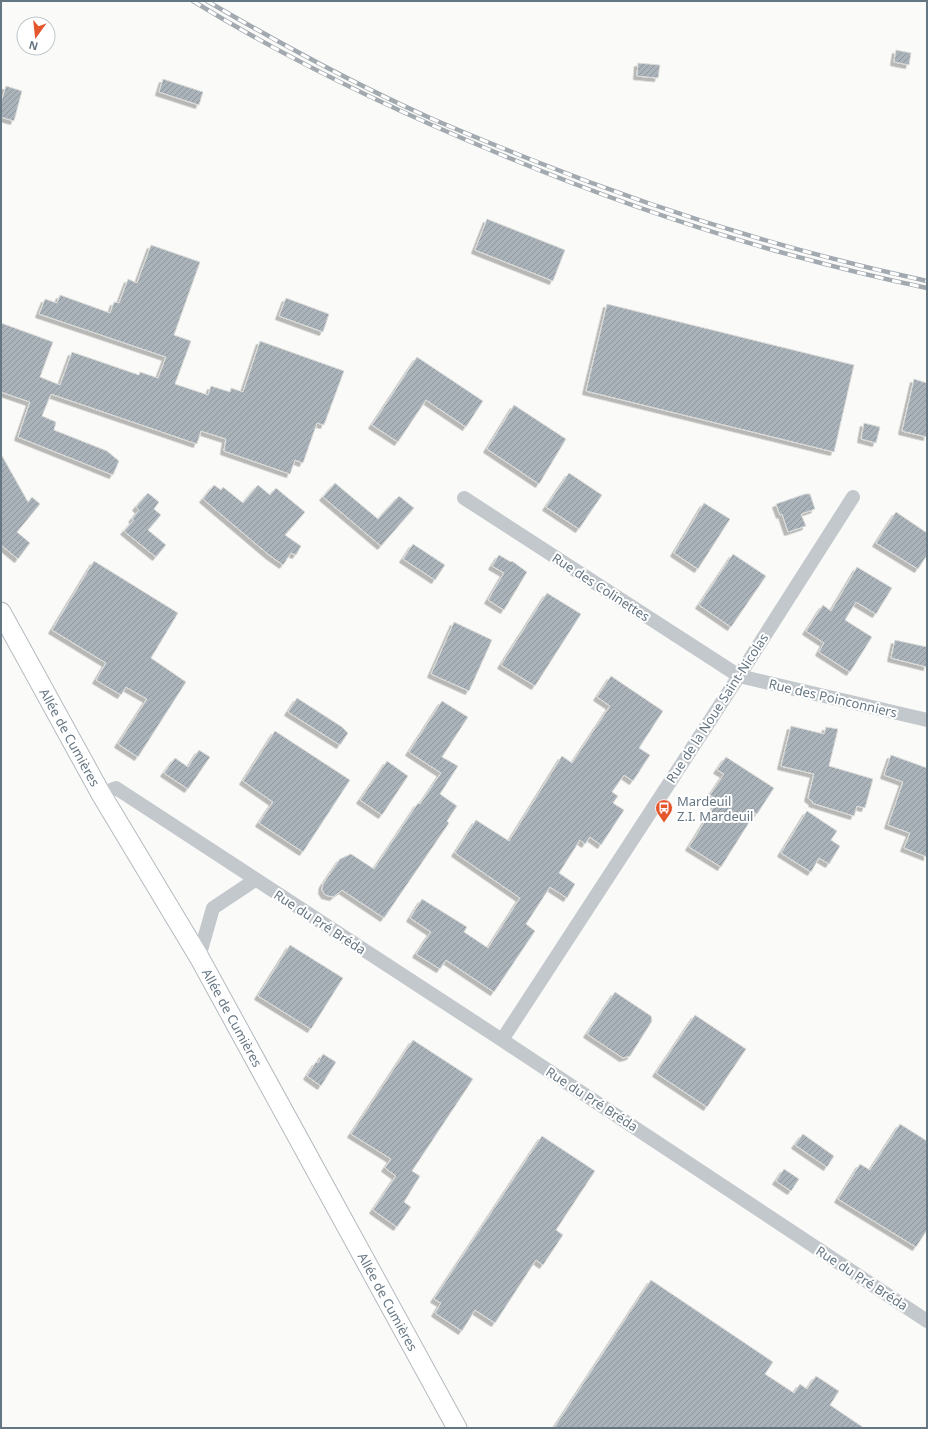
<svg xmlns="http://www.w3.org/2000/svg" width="928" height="1429" font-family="'Noto Sans',sans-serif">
<defs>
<pattern id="building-hatch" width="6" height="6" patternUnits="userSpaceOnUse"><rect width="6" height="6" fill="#aab3b9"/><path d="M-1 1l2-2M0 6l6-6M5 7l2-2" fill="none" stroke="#8e969c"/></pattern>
<filter id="shadow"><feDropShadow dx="-3.5" dy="3.5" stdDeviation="0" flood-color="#0004"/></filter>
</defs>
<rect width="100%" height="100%" fill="#fafaf8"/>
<path fill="url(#building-hatch)" stroke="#dcdcda" filter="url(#shadow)" d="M 896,50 L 911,53 L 909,65 L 894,62 Z
M 638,63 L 660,65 L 658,78 L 637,76 Z
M 163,79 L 203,92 L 199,105 L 159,92 Z
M 6,86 L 22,91 L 14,121 L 1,117 L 1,102 Z
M 487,219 L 565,250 L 553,281 L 475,250 Z
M 151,245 L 200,262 L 174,335 L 191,341 L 175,384 L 208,395 L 211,386 L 230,392 L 231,388 L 243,392 L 260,341 L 344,371 L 324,425 L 317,423 L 303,463 L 295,460 L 290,474 L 224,451 L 226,439 L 201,431 L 197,444 L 51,394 L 42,416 L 56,422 L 54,430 L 107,451 L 119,461 L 113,475 L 18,437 L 30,402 L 1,392 L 1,323 L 53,342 L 40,377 L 60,385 L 72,352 L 139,375 L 140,372 L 158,378 L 166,357 L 39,314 L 45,299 L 57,303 L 60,295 L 110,313 L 114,302 L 119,303 L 128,279 L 137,283 Z
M 286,298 L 329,314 L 323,332 L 279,316 Z
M 607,304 L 854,365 L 834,452 L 586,391 Z
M 417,357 L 483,401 L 466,427 L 426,400 L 398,442 L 372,425 Z
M 914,379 L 927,383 L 927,437 L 902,431 Z
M 514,405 L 566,439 L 539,484 L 487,449 Z
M 864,423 L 880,427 L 876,443 L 861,439 Z
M 1,454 L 28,502 L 32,497 L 40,504 L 17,532 L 30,543 L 18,559 L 1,545 Z
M 569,473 L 602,495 L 579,529 L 546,507 Z
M 335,483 L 378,519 L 399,496 L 414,508 L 381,546 L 323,497 Z
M 214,485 L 221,490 L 223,487 L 243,503 L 258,485 L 270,495 L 276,488 L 305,512 L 285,535 L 301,546 L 296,555 L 291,553 L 283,565 L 269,555 L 203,499 Z
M 148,493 L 159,502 L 154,509 L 161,515 L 148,530 L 166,545 L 156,557 L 124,531 L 134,520 L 132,519 L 139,510 L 136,507 Z
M 805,494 L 810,494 L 815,509 L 801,514 L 806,526 L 788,532 L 782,514 L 780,515 L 776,504 Z
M 704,503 L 730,519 L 698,569 L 674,553 Z
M 896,512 L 927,533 L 927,555 L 918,569 L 876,543 Z
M 413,544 L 445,565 L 435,580 L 403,559 Z
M 733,554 L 766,576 L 731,627 L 699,605 Z
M 499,555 L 511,562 L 512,561 L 527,572 L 504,610 L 488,600 L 504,573 L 492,566 Z
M 94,561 L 178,613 L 151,658 L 186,682 L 138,757 L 118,744 L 147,699 L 126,687 L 121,695 L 96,680 L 106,663 L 52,630 Z
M 857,567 L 892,588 L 876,614 L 856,602 L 845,620 L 872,637 L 850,672 L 819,652 L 824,643 L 806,631 L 823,605 L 831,611 Z
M 547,593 L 581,614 L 535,686 L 501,665 Z
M 454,622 L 492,640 L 469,691 L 431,674 Z
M 895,640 L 927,647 L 927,667 L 891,658 Z
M 611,676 L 663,711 L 639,748 L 650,755 L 633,781 L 624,775 L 612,792 L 618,796 L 613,803 L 624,810 L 601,845 L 590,837 L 585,844 L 580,840 L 559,873 L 575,884 L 567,898 L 550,887 L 526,924 L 535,931 L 494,992 L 446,960 L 440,969 L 416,954 L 431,932 L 410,918 L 422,899 L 467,927 L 464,932 L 488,948 L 520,898 L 455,853 L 476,820 L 509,841 L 562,756 L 572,763 L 610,706 L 597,697 Z
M 297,698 L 342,727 L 348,733 L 340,745 L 288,712 Z
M 442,701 L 468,717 L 442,757 L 458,766 L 440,794 L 457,806 L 447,821 L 449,823 L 384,918 L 342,890 L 333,897 L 325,895 L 322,890 L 323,884 L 340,859 L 351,854 L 374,869 L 418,803 L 420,804 L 441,773 L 409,752 Z
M 791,726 L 824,734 L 826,727 L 838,729 L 829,766 L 873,779 L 865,808 L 857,806 L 854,816 L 812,803 L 813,802 L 808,798 L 814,774 L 781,766 Z
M 275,731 L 350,780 L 303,852 L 259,823 L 273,802 L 243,781 Z
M 199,750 L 210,757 L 188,789 L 164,773 L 175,758 L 188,767 Z
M 891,755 L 927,768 L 927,857 L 904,848 L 910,833 L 888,825 L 903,782 L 884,775 Z
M 726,757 L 774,788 L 757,814 L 755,813 L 721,867 L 689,847 L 718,800 L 710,795 L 724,774 L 717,770 Z
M 387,761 L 408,776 L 382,815 L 360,800 Z
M 807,811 L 837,831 L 831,840 L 840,846 L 829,864 L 819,858 L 811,872 L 781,853 Z
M 290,945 L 343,978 L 311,1029 L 258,996 Z
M 615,992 L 651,1016 L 652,1021 L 630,1056 L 623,1058 L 587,1034 Z
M 695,1015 L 746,1049 L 707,1107 L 656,1073 Z
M 413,1040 L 473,1079 L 412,1171 L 420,1176 L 404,1202 L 411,1207 L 397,1227 L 373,1210 L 396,1176 L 385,1168 L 391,1159 L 351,1134 Z
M 323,1054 L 336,1062 L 321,1086 L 307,1076 L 316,1062 L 318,1063 Z
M 900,1124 L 927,1141 L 927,1230 L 916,1247 L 838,1199 L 860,1164 L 870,1170 Z
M 803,1134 L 834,1156 L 827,1167 L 795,1145 Z
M 542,1136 L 595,1171 L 556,1230 L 563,1235 L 543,1265 L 536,1260 L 495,1323 L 475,1310 L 462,1331 L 435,1313 L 441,1303 L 434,1299 Z
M 784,1169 L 799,1179 L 791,1191 L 776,1181 Z
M 651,1280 L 773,1362 L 765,1374 L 794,1393 L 800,1384 L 807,1389 L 816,1376 L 839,1391 L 830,1405 L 864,1428 L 554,1428 Z"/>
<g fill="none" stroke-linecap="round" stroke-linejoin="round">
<g stroke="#b3babf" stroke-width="21">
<g id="secondary">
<path id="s1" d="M 1,612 L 101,794 L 199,957 L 457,1428"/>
</g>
</g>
<path stroke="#c3c8cc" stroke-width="14" d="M 464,498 L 739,676 L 927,720
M 101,794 L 116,788 L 502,1040 L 927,1321
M 199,957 L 213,908 L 255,880
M 502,1040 L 739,676 L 853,497"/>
<use href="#secondary" stroke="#fff" stroke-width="19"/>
<g stroke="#a2aab0" stroke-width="4.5">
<path id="rail" d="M 193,1 C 289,60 391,109 495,152 C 635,211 779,257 927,288
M 207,1 C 279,43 352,83 428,117 C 462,132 497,146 532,160 C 660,211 792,252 927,281"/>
</g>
<use href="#rail" stroke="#fff" stroke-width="3" stroke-dasharray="9" stroke-linecap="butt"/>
</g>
<defs>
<g id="bus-pin" transform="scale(0.9)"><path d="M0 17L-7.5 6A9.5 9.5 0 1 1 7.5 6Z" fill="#e4572e" stroke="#fff"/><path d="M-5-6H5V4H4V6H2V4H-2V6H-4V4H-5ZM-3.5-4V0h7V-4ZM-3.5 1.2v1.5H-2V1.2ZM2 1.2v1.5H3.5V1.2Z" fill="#fff"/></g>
</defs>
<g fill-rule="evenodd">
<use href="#bus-pin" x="664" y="808"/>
</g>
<g text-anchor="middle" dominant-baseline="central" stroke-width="4" stroke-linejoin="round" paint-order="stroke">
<g font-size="13" fill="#657683" stroke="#fff">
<text transform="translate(601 587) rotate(33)">Rue des Colinettes</text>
<text transform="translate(833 698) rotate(13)">Rue des Poinconniers</text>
<text transform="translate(717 708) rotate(-57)">Rue de la Noue Saint-Nicolas</text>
<text stroke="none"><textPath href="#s1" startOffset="143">Allée de Cumières</textPath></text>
<text transform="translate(320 922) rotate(33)">Rue du Pré Bréda</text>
<text stroke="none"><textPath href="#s1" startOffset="467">Allée de Cumières</textPath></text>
<text transform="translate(592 1099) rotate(33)">Rue du Pré Bréda</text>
<text transform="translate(862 1278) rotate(33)">Rue du Pré Bréda</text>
<text stroke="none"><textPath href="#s1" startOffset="791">Allée de Cumières</textPath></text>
</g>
<g font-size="13" fill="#657683" stroke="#fff" text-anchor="start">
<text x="677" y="801">Mardeuil<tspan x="677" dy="15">Z.I. Mardeuil</tspan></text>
</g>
</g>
<rect width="928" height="1429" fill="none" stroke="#657683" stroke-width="4"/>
<g transform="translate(36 36) rotate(195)"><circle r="19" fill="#ffffff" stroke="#c1c8cd"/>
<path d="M0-3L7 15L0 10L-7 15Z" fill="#e4572e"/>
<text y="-6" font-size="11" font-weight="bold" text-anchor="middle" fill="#657683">N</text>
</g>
</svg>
